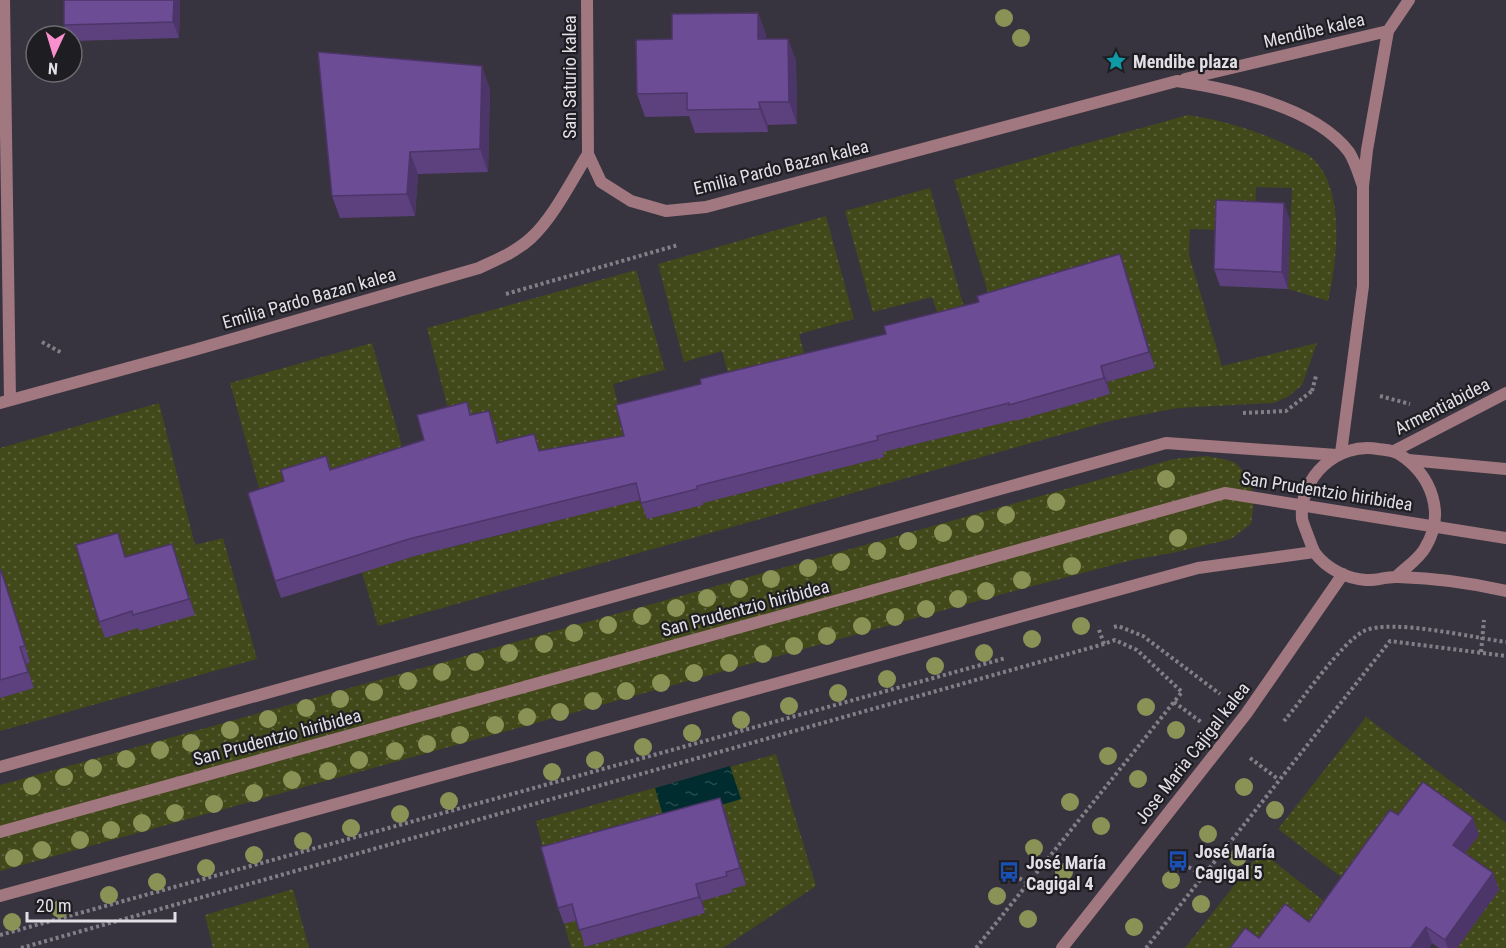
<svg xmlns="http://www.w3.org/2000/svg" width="1506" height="948" font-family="'Roboto Condensed',sans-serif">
<defs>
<pattern id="garden-dots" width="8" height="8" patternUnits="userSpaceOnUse" patternTransform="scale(1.5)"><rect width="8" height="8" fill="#414819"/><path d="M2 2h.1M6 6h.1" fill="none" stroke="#5c623a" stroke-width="1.8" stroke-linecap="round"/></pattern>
<pattern id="water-ripples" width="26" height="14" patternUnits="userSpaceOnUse" patternTransform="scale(1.5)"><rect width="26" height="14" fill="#002c2f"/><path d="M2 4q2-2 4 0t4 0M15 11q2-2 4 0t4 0" fill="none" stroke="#254a4d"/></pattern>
</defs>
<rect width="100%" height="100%" fill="#38343f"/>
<path fill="url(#garden-dots)" d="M 1188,115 C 1226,121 1259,131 1293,148 C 1299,151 1309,154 1313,159 C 1346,190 1337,262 1328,301 L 1288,289 L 1292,188 L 1256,187 L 1255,218 L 1221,230 L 1190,229 L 1189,255 L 1222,366 L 1317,343 L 1302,385 L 1289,396 L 1274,403 L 1178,408 L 1110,421 L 378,626 L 362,572 L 264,506 L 230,383 L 372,343 L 403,450 L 427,444 L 452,547 L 571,517 L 524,455 L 499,442 L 452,424 L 427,328 L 636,270 L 665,370 L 613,384 L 647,519 L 703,505 L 700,492 L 727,497 L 782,483 L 758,383 L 732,389 L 722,351 L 684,362 L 658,264 L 826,216 L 854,319 L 799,334 L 834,469 L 884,457 L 881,444 L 911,445 L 968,431 L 943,329 L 932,297 L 873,312 L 845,211 L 930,188 L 967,318 L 1109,394 L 1107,382 L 1155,368 L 1126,271 L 993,309 L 954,180 Z
M 159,403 L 195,545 L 223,538 L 257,659 L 0,731 L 0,698 L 33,688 L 26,664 L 30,663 L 0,589 L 0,448 Z
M 1207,456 C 1215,458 1228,459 1235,463 C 1255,478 1255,501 1251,524 L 1231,539 L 1172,553 L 1132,560 L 1010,592 L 0,871 L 0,785 L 1174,459 Z
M 1366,717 L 1506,823 L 1506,948 L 1457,948 L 1459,861 L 1479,834 L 1353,886 L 1278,829 Z
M 776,754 L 816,886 L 723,948 L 571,948 L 564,924 L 578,920 L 586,947 L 705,913 L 702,901 L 733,892 L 732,889 L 746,884 L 547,863 L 536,821 Z
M 1261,851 L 1383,948 L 1185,948 Z
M 293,889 L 309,948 L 213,948 L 205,915 Z"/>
<path fill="url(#water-ripples)" d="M 730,766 L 741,799 L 665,822 L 655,788 Z"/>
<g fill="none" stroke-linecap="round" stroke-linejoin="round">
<path stroke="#837f89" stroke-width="4" stroke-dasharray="3 3" stroke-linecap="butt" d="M 506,294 L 678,245
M 42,342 L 62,353
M 1312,391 L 1316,376
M 1380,396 L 1410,404
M 1243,413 L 1286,411 L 1312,391
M 1114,627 L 1118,626 L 1143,636 L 1220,694
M 1481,652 L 1484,620
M 1174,702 L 1201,722
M 1284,721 C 1303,699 1341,643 1364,631 C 1391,618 1474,638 1506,642
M 1250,758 L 1278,779
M 1178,861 L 1204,876
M 1009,872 L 1027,883
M 0,935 L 1006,658
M 21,948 L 1104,644
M 976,948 L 1182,692 L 1137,650 L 1115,640 L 1104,644 L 1098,627
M 1146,948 L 1390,641 L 1506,656"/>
<path stroke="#a1787f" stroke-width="12" d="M 0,832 L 1225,493 L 1506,538"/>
<path stroke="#a1787f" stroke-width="12" d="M 4,0 L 10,400
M 587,0 L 588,154 L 601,182 L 631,201 L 666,211 L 706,207 L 1177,81 C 1230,89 1315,107 1349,152 C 1355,161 1359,175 1363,186
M 1185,79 L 1388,31
M 0,403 L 194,350 L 479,268 C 496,260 516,252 531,238 C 553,218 572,180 588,154
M 1394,451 L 1506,393
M 1341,453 L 1363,286 L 1363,186 L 1367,150 L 1388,31 L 1409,0
M 1409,460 L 1506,469
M 1396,577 C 1405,568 1419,559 1425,548 C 1446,514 1432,475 1399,454 C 1393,450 1386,450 1378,449 C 1337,442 1299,477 1302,519 C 1303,524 1306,530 1308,536 C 1310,541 1312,548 1315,553 C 1326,568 1347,579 1366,580 C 1376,581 1387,576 1398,577 C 1432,578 1472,583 1506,591
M 0,767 L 1166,443 L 1337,455
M 0,896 L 1198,568 L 1314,552
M 1062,948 L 1246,714 L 1343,574"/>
</g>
<g fill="#8a9255">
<circle cx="1004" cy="18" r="9"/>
<circle cx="1021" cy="38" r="9"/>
<circle cx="1166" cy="479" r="9"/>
<circle cx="1056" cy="502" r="9"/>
<circle cx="1006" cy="515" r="9"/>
<circle cx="975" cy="524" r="9"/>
<circle cx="943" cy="533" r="9"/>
<circle cx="1178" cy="538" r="9"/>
<circle cx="908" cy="541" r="9"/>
<circle cx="877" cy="551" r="9"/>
<circle cx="841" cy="562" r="9"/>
<circle cx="1072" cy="566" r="9"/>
<circle cx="808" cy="568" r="9"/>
<circle cx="771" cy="579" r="9"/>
<circle cx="1022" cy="580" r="9"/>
<circle cx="739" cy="589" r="9"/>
<circle cx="986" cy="591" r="9"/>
<circle cx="707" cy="598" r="9"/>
<circle cx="958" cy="599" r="9"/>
<circle cx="676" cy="608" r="9"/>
<circle cx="926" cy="609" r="9"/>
<circle cx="642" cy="616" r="9"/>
<circle cx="895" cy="617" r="9"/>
<circle cx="608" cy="625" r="9"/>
<circle cx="862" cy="626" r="9"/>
<circle cx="1081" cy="626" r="9"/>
<circle cx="574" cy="633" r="9"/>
<circle cx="827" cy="636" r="9"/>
<circle cx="1032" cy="639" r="9"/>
<circle cx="544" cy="644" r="9"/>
<circle cx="794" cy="646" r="9"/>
<circle cx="509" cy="653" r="9"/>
<circle cx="984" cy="653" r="9"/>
<circle cx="763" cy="654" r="9"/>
<circle cx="475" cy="662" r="9"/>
<circle cx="729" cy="663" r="9"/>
<circle cx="935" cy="666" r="9"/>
<circle cx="442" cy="672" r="9"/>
<circle cx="694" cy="673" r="9"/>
<circle cx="887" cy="679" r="9"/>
<circle cx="408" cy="681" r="9"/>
<circle cx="661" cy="683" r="9"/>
<circle cx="626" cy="691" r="9"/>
<circle cx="374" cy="692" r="9"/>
<circle cx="838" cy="693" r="9"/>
<circle cx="340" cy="699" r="9"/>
<circle cx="593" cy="701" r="9"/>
<circle cx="789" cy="706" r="9"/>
<circle cx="1146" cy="707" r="9"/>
<circle cx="306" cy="708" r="9"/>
<circle cx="560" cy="712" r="9"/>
<circle cx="527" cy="717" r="9"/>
<circle cx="268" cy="719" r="9"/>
<circle cx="741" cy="720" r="9"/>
<circle cx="495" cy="725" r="9"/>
<circle cx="230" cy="730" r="9"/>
<circle cx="1176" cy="730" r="9"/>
<circle cx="692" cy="733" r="9"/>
<circle cx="460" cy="735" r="9"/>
<circle cx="191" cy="743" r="9"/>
<circle cx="427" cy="744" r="9"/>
<circle cx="643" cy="747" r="9"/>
<circle cx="160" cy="750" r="9"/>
<circle cx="395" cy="751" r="9"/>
<circle cx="1108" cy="756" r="9"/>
<circle cx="126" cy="759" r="9"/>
<circle cx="359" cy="760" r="9"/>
<circle cx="595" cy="760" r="9"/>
<circle cx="93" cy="768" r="9"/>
<circle cx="328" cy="771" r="9"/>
<circle cx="552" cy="772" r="9"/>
<circle cx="64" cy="777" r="9"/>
<circle cx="1138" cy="779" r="9"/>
<circle cx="292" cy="780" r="9"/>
<circle cx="32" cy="786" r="9"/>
<circle cx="1244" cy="787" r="9"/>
<circle cx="254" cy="793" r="9"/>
<circle cx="449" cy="801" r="9"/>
<circle cx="1070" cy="802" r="9"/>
<circle cx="214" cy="804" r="9"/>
<circle cx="1275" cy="810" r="9"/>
<circle cx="175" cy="813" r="9"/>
<circle cx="400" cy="814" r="9"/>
<circle cx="142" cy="823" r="9"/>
<circle cx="1101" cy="826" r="9"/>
<circle cx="351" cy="828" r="9"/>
<circle cx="111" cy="830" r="9"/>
<circle cx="1208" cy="834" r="9"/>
<circle cx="80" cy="840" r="9"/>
<circle cx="303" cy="841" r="9"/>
<circle cx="1034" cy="848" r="9"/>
<circle cx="42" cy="850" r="9"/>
<circle cx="254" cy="855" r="9"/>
<circle cx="1238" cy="857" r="9"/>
<circle cx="14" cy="858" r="9"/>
<circle cx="206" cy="868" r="9"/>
<circle cx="1064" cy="872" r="9"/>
<circle cx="1171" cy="880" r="9"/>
<circle cx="157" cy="882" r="9"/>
<circle cx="109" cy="895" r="9"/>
<circle cx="997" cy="896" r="9"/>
<circle cx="1201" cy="904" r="9"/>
<circle cx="60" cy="909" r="9"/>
<circle cx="1028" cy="919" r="9"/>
<circle cx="12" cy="922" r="9"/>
<circle cx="1134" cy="927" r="9"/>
</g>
<path fill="#5d417f" d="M 64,0 L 180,0 L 179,38 L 72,41 L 72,36 L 68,36 L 64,25 Z
M 758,13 L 766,35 L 766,39 L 788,39 L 796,61 L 797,124 L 768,125 L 768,132 L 695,133 L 689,116 L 645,117 L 637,94 L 672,39 Z
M 490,89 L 488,172 L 418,174 L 415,216 L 340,218 L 332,196 Z
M 1290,220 L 1288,289 L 1220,286 L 1214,269 Z
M 1120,254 L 1126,271 L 1155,368 L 1107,382 L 1110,394 L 1015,421 L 1015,420 L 883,452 L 884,457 L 703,503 L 703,505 L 647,519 L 640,500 L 415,556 L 281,598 L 275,581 L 284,481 L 326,456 L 331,469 L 424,440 L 467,402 L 472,415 L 489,411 L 495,427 L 499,443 L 540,451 L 624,436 L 701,384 L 886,334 Z
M 172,544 L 178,561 L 195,615 L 139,631 L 138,628 L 105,638 L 99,622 L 126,557 Z
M 0,571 L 7,587 L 30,662 L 26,664 L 34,688 L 0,698 Z
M 720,798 L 726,814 L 746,885 L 732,889 L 733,892 L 702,901 L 705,913 L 585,947 L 577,920 L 564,924 L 558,908 Z
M 1398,815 L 1479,835 L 1465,853 L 1493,873 L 1499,890 L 1457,948 L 1439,948 L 1432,943 L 1429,948 L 1230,948 L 1309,922 Z"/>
<path fill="#4c3568" d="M 174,0 L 180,0 L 179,38 L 173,22 Z
M 758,13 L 766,35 L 767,62 L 758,39 Z
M 788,39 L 796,61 L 797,124 L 789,102 Z
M 482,66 L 490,89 L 488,172 L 480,149 Z
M 759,102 L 768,125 L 768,132 L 760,109 Z
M 410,152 L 418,174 L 415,216 L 407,194 Z
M 1284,203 L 1290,220 L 1288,289 L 1282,272 Z
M 1120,254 L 1126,271 L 1155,368 L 1149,352 Z
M 1101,366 L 1107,382 L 1110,394 L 1104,378 Z
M 489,411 L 495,427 L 503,460 L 497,443 Z
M 172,544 L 178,561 L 195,615 L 189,599 Z
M 1,570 L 7,587 L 30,662 L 25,646 Z
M 20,647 L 26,664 L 34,688 L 28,672 Z
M 720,798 L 726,814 L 746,885 L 740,868 Z
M 1473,818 L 1479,835 L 1459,861 L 1453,845 Z
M 1493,873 L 1499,890 L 1457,948 L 1448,948 L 1445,940 Z
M 696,884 L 702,901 L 705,913 L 699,897 Z
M 1426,927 L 1432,943 L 1429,948 L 1411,948 Z"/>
<path fill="#6c4c94" stroke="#4c3568" stroke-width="1.5" d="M 64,0 L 174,0 L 173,22 L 64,25 Z
M 758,13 L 758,39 L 788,39 L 789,102 L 759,102 L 760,109 L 687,110 L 687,93 L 637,94 L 636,40 L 672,39 L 672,14 Z
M 318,52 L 482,66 L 480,149 L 410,152 L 407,194 L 332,196 Z
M 1216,200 L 1284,203 L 1282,272 L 1214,269 Z
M 1120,254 L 1149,352 L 1101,366 L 1104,378 L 1009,405 L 1009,403 L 877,436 L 878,440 L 697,486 L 697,489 L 641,503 L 636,483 L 409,539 L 275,581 L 248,493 L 284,481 L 281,470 L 326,456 L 330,470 L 424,440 L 417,415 L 467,402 L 470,415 L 489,411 L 497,443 L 534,434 L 539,451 L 624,436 L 616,405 L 701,384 L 700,379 L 886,334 L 884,326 L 979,302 L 977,296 Z
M 118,533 L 125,557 L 172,544 L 189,599 L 133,615 L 132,611 L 99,622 L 76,545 Z
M 1,570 L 25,646 L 20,647 L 28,672 L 0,680 L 0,571 Z
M 1423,782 L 1473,818 L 1453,845 L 1493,873 L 1445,940 L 1426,927 L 1411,948 L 1230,948 L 1245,928 L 1259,938 L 1285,904 L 1309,922 L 1390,810 L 1398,815 Z
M 720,798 L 740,868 L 726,872 L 727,876 L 696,884 L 699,897 L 579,930 L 572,904 L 558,908 L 541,847 Z"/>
<defs>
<g id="sight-bare" transform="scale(1.62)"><path d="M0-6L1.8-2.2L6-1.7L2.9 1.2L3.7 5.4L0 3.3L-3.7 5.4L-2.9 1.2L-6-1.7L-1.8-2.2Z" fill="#0f9aa8" stroke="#1e1d22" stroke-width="2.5" paint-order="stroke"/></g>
<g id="bus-bare" transform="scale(1.62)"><path d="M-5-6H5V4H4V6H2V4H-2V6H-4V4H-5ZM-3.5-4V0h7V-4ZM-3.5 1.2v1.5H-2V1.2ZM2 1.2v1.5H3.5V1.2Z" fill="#1a4fb4" stroke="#1e1d22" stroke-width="2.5" paint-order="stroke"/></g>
</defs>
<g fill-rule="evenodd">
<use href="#sight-bare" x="1116" y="61"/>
<use href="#bus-bare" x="1178" y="861"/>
<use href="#bus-bare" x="1009" y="872"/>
</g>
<g text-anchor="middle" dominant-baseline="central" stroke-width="4.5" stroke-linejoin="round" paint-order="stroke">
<g font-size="18" fill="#e2dfe6" stroke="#1e1d22">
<text transform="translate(1314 30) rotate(-13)">Mendibe kalea</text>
<text transform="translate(569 77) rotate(-90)">San Saturio kalea</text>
<text transform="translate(781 167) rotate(-14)">Emilia Pardo Bazan kalea</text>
<text transform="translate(309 298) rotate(-16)">Emilia Pardo Bazan kalea</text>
<text transform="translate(1442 406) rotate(-27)">Armentiabidea</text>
<text transform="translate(1327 491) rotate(9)">San Prudentzio hiribidea</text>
<text transform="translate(745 608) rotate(-15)">San Prudentzio hiribidea</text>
<text transform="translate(277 737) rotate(-15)">San Prudentzio hiribidea</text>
<text transform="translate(1192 753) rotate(-52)">Jose Maria Cajigal kalea</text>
</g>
<g font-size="18" font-weight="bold" fill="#e2dfe6" stroke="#1e1d22" text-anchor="start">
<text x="1133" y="61">Mendibe plaza</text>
<text x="1195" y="851">José María<tspan x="1195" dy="21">Cagigal 5</tspan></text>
<text x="1026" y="862">José María<tspan x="1026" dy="21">Cagigal 4</tspan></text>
</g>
</g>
<g transform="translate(54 54) rotate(184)"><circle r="28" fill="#1e1d22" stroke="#6c6b70" stroke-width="1.5"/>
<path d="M0-4.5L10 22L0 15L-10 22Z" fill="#f790cd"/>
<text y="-9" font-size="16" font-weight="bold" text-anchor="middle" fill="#e2dfe6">N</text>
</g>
<path d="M27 912v9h148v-9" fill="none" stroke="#e2dfe6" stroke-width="3"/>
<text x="36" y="912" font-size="18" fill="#e2dfe6" stroke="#1e1d22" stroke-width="4.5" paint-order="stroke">20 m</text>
</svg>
